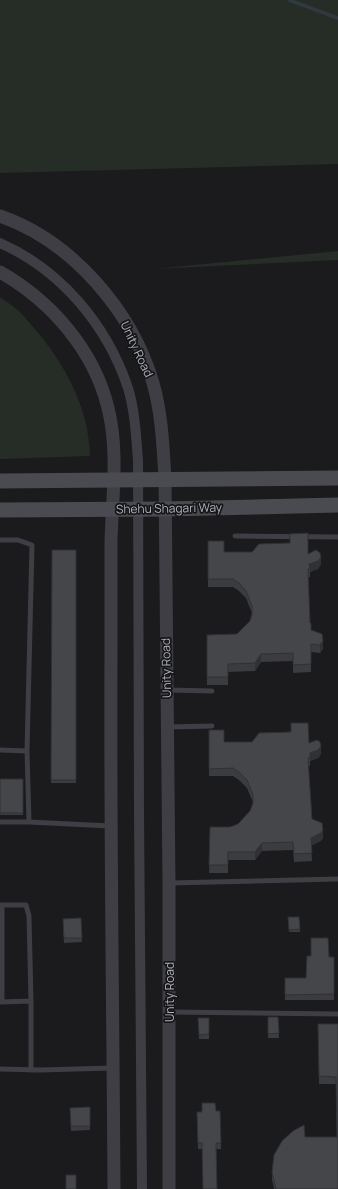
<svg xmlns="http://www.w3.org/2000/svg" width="338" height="1189" font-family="Manrope,sans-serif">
<rect width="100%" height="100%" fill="#1b1b1d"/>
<path fill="#252d26" d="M 0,0 L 338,0 L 338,164 L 0,173 Z
M 338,251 L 338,260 L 154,269 Z
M 0,297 C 5,301 11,304 15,308 C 22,313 28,321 34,328 C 65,364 89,408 90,456 L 0,459 Z"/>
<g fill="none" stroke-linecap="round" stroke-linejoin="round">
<path stroke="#313940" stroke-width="3.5" d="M 289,0 L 338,18"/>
<path stroke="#3e3e44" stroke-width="5" d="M 235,536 L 338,537
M 0,540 L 18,540 L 32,545 L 27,751 L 29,822
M 168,690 L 212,691
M 168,727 L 212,726
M 0,750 L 27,751
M 0,822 L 29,822 L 110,826
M 169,883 L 338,879
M 0,905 L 26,905 L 29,916 L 31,1001
M 2,905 L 2,1002
M 0,1002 L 31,1001 L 31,1070
M 170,1012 L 338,1014
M 0,1069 L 40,1070 L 112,1068"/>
<path stroke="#3e3e44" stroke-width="10" d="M 0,243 C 61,270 107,325 128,388 C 135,411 136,436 138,460 L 139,811 L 142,1189"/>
<path stroke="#3e3e44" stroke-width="13" d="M 0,216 C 72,241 132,311 153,383 C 162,414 163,447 165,479 L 169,883 L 169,1189
M 0,272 C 51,301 94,350 108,408 C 119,451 112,499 111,542 C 111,579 111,616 111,653 C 110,832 113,1010 114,1189"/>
<path stroke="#4a4b51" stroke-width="15" d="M 0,481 L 338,478
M 0,510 L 165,509 L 338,505"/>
</g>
<path fill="#3b3c40" d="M 208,541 L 224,552 L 308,554 L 321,564 L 318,569 L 310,572 L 310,577 L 308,577 L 310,623 L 311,630 L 323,649 L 320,653 L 311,652 L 311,672 L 293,673 L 293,661 L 261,662 L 255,671 L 228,672 L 228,685 L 207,685 L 207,635 L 237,634 L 250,621 L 252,613 L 246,598 L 239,591 L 233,587 L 208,587 Z
M 52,550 L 76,550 L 76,783 L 51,783 Z
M 209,730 L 224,742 L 309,743 L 321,754 L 318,758 L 310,761 L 310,766 L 308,766 L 312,819 L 323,838 L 321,841 L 311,845 L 312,861 L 294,862 L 293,850 L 262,851 L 255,860 L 228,860 L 228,873 L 209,873 L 210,827 L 230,827 L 238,824 L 250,811 L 253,802 L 247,788 L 239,780 L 233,776 L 209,776 Z
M 0,779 L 23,779 L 23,815 L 0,815 Z
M 288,917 L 299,917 L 300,932 L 289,932 Z
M 81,918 L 82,942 L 64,943 L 63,919 Z
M 329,957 L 334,957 L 334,1000 L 285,1000 L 285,978 L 306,978 Z
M 268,1017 L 278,1017 L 279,1038 L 268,1038 Z
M 198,1018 L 209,1018 L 209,1039 L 199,1039 Z
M 318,1024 L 338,1024 L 338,1189 L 274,1189 L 272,1180 L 272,1172 L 305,1137 L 337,1137 L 336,1084 L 319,1084 Z
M 90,1107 L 90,1130 L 71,1131 L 70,1108 Z
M 216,1111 L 221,1143 L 221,1149 L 198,1149 L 197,1112 Z"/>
<path fill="#303134" d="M 321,557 L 321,564 L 318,569 L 310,572 L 309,564 Z
M 323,641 L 323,649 L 320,653 L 320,645 Z
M 261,654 L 261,662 L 255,671 L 255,663 Z
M 321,746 L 321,754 L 318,758 L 310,761 L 310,753 Z
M 323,830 L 323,838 L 321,841 L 311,846 L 311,838 Z
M 262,843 L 262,851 L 255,860 L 255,852 Z"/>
<path fill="#45464a" stroke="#303134" d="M 308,533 L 308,554 L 316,550 L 320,553 L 321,557 L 318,561 L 309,564 L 310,569 L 308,569 L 310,623 L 311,623 L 311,630 L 322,634 L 323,641 L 320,645 L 311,644 L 311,664 L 293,665 L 293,653 L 261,654 L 255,663 L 228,664 L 228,677 L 207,677 L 207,635 L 237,634 L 250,621 L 252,614 L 252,606 L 246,591 L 239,583 L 233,579 L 208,579 L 208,541 L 224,541 L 224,552 L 252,552 L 259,544 L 290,543 L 290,534 Z
M 52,550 L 76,550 L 76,780 L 51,780 Z
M 291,723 L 308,723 L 309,743 L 317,740 L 320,742 L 321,746 L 318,750 L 310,753 L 310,758 L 308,758 L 312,819 L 322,823 L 323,830 L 321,833 L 311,838 L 312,853 L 294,854 L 293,842 L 262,843 L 255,852 L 228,852 L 228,865 L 209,865 L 210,827 L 230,827 L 238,824 L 250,811 L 253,803 L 253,795 L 247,780 L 239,772 L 233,768 L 209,769 L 209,730 L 224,730 L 224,742 L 252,742 L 259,733 L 291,732 Z
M 0,779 L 23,779 L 23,813 L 0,813 Z
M 288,917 L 299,917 L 300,929 L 289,930 Z
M 81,918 L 82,938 L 64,938 L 63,919 Z
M 311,938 L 328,938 L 329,957 L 334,957 L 334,994 L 285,995 L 285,978 L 306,978 L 307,956 L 311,956 Z
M 268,1017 L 278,1017 L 279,1033 L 268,1034 Z
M 198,1018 L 209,1018 L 209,1034 L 199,1035 Z
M 318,1024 L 338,1024 L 338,1189 L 276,1189 L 272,1172 L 274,1155 L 282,1141 L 293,1131 L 304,1125 L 305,1137 L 337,1137 L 336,1077 L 319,1076 Z
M 202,1103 L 215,1103 L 216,1111 L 220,1111 L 221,1143 L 216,1143 L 217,1189 L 203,1189 L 202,1143 L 198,1143 L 197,1112 L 202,1112 Z
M 90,1107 L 90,1126 L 71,1126 L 70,1108 Z
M 66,1175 L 76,1175 L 76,1189 L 66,1189 Z"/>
<g text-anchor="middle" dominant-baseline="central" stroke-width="3.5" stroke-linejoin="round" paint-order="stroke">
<g font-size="12" fill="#aeb2bb" stroke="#161618">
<text transform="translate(137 349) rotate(65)">Unity Road</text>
<text transform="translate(169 508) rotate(-1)">Shehu Shagari Way</text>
<text transform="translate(166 668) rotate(-91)">Unity Road</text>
<text transform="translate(169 992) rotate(-90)">Unity Road</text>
</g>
</g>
</svg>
